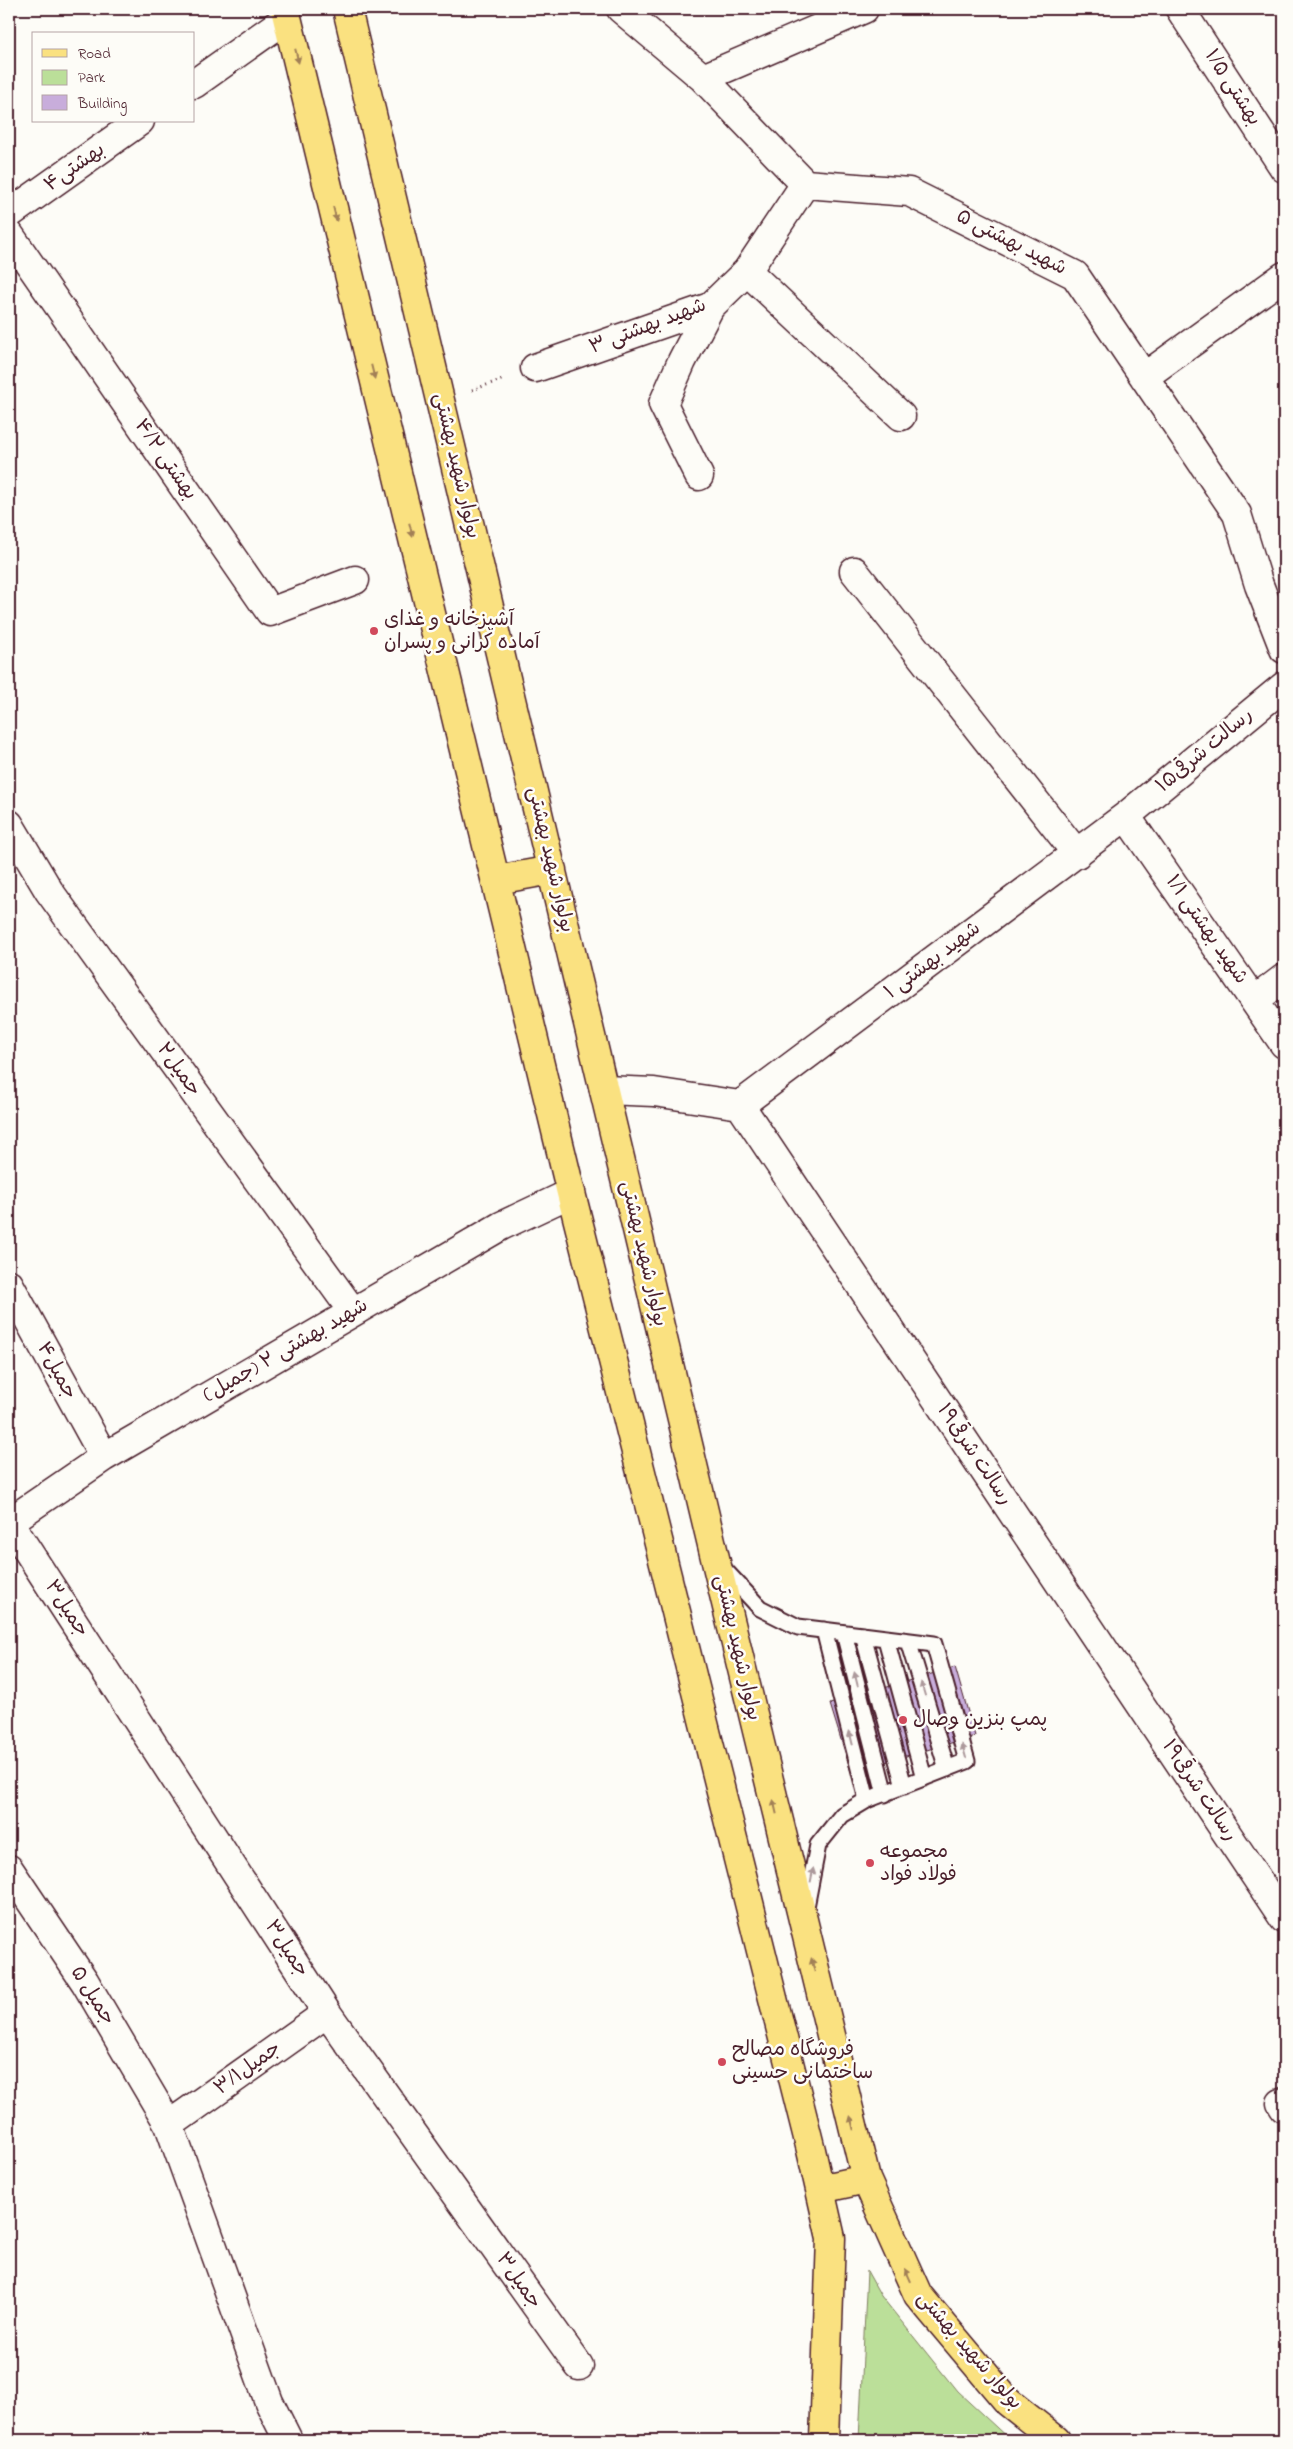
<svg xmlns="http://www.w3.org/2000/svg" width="1293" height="2449" font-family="'Indie Flower','Playpen Sans Arabic',sans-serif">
<rect width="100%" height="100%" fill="#fdfcf7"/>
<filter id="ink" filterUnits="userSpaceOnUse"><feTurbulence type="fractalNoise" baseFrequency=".02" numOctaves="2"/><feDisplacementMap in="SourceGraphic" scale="10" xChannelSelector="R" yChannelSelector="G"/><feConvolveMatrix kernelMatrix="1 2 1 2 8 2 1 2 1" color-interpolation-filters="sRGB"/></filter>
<g filter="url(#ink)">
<path fill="#bbdf99" stroke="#827f62" d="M 867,2271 L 881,2296 L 957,2391 L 1010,2440 L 859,2440 Z"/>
<path fill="#c8addb" stroke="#4a1f2b" d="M 955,1667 L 975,1736 L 851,1772 L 830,1704 Z"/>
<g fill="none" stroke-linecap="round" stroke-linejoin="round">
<g stroke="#4a1f2b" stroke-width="19">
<path id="service" d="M 721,1566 L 760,1608 L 798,1627 L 934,1644 L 967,1761 L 867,1800
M 844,1633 L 885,1794
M 863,1635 L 904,1786
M 886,1639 L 924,1778
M 908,1641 L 947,1769
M 806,1907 L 818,1845 L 842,1815 L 867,1800 L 824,1630"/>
</g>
<g stroke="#4a1f2b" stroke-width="31">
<path id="minor" d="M 621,9 L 703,78 L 805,184 L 909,192 L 1075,275 L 1237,514 L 1259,585 L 1284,649
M 1180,9 L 1284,168
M 703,78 L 864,9
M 194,84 L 287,18
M 9,214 L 140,121
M 9,234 L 270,612 L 355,580
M 747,271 L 901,416
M 535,368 L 710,307 L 747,271 L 805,184
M 1144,377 L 1284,276
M 699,476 L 663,404 L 682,361 L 710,307
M 854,571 L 1077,854
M 1126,816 L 1284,1044
M 9,824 L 49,891 L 353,1312
M 1255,1000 L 1284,978
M 604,1090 L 654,1092 L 740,1105 L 1284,1919
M 740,1105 L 1126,816 L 1284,686
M 9,1284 L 104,1457
M 9,1522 L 327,2013 L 579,2366
M 9,1522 L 104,1457 L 501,1226 L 571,1193
M 9,1869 L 85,1982 L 169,2125 L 269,2402 L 288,2440
M 1284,2102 L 1281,2103 L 1284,2108
M 169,2125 L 327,2013"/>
</g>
<g stroke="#4a1f2b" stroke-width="31">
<path id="primary" d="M 285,9 L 571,1193 L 811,2150 L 831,2238 L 824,2440
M 347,9 L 716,1562 L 866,2179 L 918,2295 L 1008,2402 L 1056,2440
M 496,880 L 552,870
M 820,2189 L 866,2179"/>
</g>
<path stroke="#4a1f2b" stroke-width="3" stroke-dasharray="1 4" stroke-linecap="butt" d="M 472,390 L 504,379"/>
<use href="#service" stroke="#fdfcf7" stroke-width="15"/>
<use href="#minor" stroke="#fdfcf7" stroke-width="28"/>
<use href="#primary" stroke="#fae180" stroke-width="28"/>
</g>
<defs><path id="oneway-solid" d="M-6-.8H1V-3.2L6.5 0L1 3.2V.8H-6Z" transform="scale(1.25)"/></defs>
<g fill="#a28056">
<use href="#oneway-solid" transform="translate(297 56) rotate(76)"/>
<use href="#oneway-solid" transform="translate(335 214) rotate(76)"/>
<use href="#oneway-solid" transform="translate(373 372) rotate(76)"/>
<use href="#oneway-solid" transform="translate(411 530) rotate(76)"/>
<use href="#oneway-solid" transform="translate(775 1807) rotate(-103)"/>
<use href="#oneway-solid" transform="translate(813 1965) rotate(-104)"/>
<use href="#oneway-solid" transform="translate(852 2123) rotate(-104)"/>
<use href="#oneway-solid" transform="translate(908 2275) rotate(-114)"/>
</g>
<g fill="#ac999b">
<use href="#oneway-solid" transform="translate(856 1679) rotate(-104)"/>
<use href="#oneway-solid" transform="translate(923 1689) rotate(-107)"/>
<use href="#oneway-solid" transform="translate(851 1738) rotate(-104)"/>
<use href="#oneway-solid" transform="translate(964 1751) rotate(-106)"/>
<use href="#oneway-solid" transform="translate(812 1875) rotate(-79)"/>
</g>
</g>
<g fill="#d1495b" stroke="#fdfcf7" stroke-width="2">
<circle cx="374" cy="631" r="5"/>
<circle cx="903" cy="1720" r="5"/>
<circle cx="870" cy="1863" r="5"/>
<circle cx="722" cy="2062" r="5"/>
</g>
<g text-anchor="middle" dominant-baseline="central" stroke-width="5" stroke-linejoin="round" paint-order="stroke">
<g font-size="20" fill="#4a1f2b" stroke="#fdfcf7">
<text transform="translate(1232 88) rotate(57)">بهشتی ۱/۵</text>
<text transform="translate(75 168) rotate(-35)">بهشتی۴</text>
<text transform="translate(1011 243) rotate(27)">شهید بهشتی ۵</text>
<text transform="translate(648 327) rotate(-21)">شهید بهشتی ۳</text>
<text transform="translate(165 460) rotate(55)">بهشتی ۴/۲</text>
<text transform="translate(456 466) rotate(77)">بولوار شهید بهشتی</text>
<text transform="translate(1205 751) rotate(-40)">رسالت شرقی۱۵</text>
<text transform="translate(550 860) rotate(77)">بولوار شهید بهشتی</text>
<text transform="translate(1206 930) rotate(55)">شهید بهشتی ۱/۱</text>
<text transform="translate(933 961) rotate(-37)">شهید بهشتی ۱</text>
<text transform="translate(178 1070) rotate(54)">جمیل۲</text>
<text transform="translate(643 1254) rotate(77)">بولوار شهید بهشتی</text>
<text transform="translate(286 1351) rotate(-30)">شهید بهشتی ۲ (جمیل)</text>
<text transform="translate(56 1371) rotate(61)">جمیل۴</text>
<text transform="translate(974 1455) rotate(56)">رسالت شرقی۱۹</text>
<text transform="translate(66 1609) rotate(57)">جمیل۳</text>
<text transform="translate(737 1648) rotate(77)">بولوار شهید بهشتی</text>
<text transform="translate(1199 1791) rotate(56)">رسالت شرقی۱۹</text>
<text transform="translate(286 1949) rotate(57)">جمیل۳</text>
<text transform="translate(92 1996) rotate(58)">جمیل ۵</text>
<text transform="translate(248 2069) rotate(-36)">جمیل۳/۱</text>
<text transform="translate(518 2281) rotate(55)">جمیل۳</text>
<text transform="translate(969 2351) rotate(49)">بولوار شهید بهشتی</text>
</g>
<g font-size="20" fill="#4a1f2b" stroke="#fdfcf7" text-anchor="start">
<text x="384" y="620">آشپزخانه و غذای<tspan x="384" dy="23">آماده کرانی و پسران</tspan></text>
<text x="913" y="1720">پمپ بنزین وصال</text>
<text x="880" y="1852">مجموعه<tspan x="880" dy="23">فولاد فواد</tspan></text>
<text x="732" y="2050">فروشگاه مصالح<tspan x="732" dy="23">ساختمانی حسینی</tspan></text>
</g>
</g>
<rect width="1293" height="2449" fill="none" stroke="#fdfcf7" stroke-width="30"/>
<rect x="15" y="15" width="1263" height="2419" fill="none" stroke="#4a1f2b" stroke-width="2" filter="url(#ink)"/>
<rect x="32" y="32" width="162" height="90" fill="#fdfcf7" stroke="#b5a4a5"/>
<rect x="42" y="49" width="25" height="8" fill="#fae180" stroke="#b5a4a5"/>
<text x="78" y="58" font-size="15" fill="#4a1f2b">Road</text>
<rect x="42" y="70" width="25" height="15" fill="#bbdf99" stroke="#b5a4a5"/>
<text x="78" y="82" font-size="15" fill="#4a1f2b">Park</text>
<rect x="42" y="95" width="25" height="15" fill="#c8addb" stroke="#b5a4a5"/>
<text x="78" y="108" font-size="15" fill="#4a1f2b">Building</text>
</svg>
